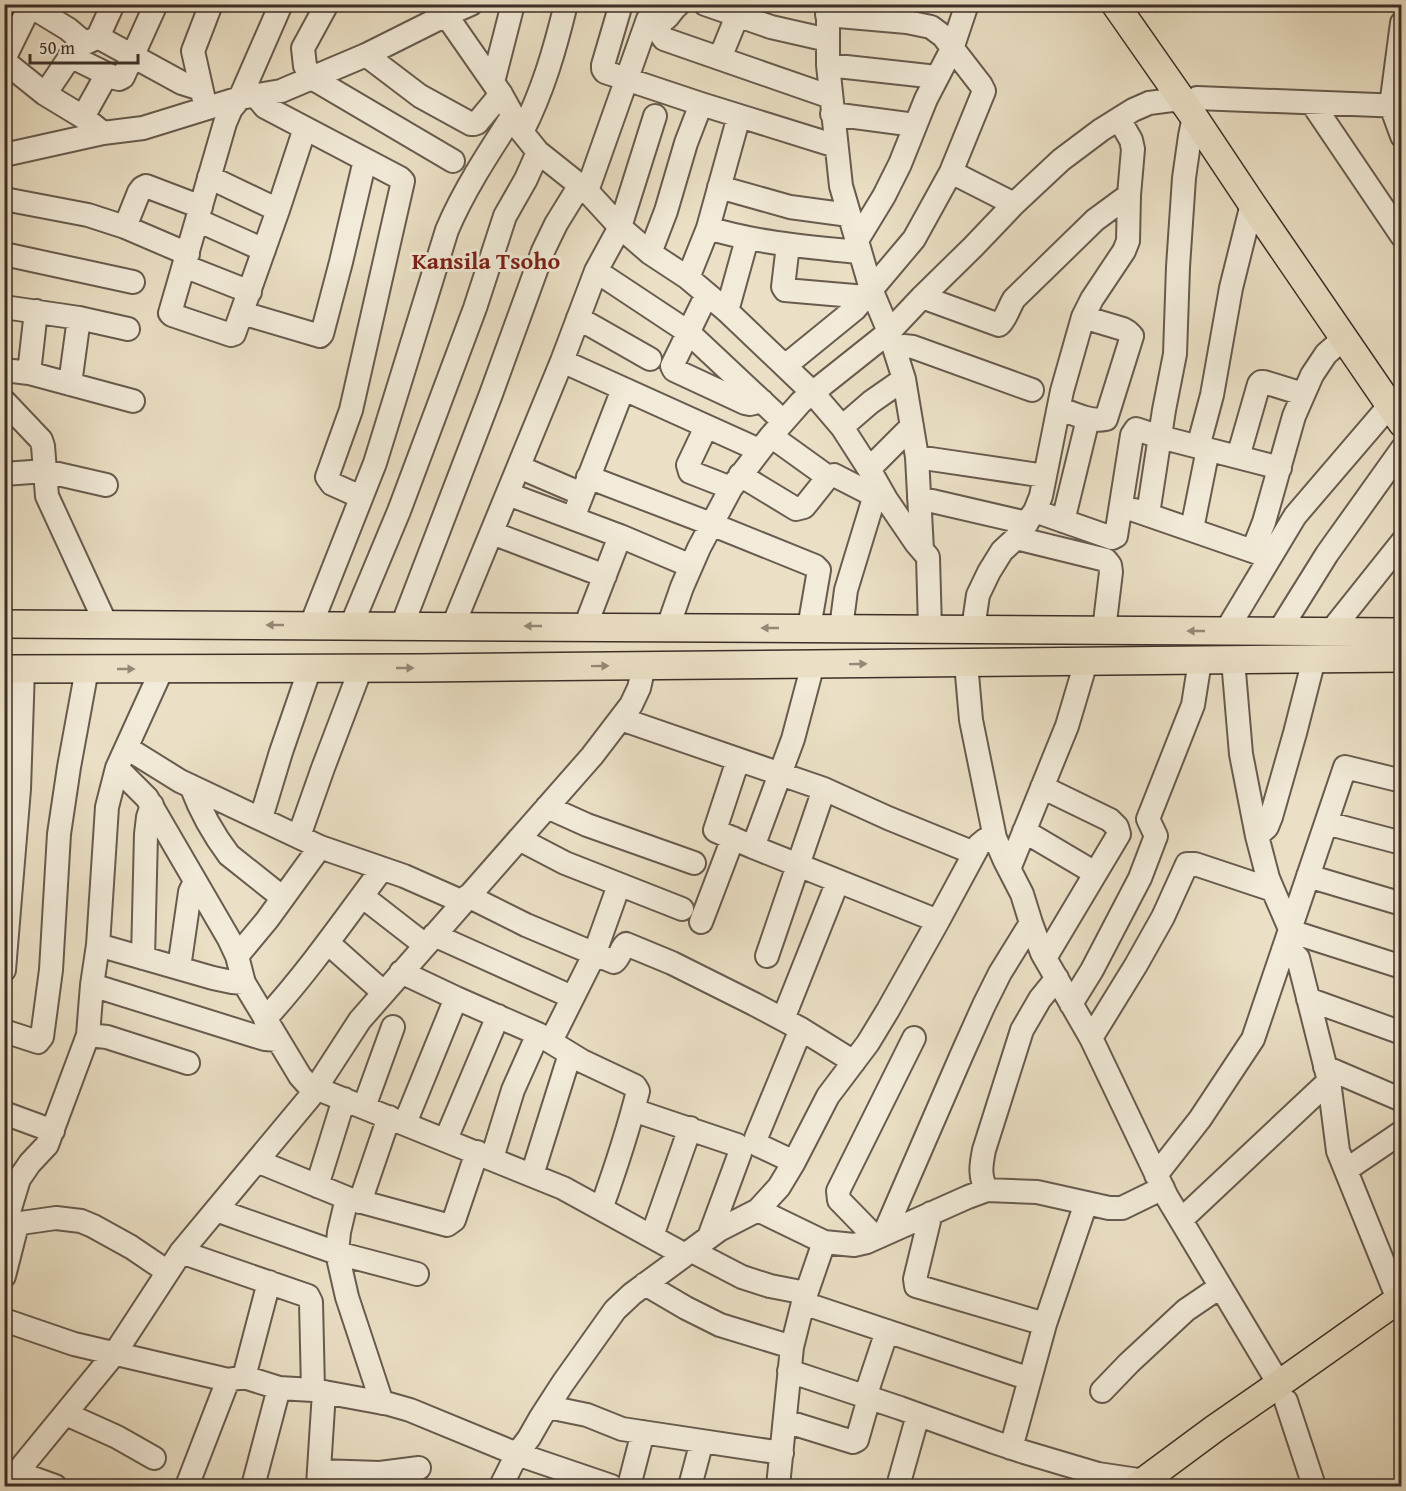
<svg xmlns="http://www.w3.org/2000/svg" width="1406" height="1491" font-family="'Gentium Book Plus',serif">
<rect width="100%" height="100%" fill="#ebe0c5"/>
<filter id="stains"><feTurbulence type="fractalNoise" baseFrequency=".00333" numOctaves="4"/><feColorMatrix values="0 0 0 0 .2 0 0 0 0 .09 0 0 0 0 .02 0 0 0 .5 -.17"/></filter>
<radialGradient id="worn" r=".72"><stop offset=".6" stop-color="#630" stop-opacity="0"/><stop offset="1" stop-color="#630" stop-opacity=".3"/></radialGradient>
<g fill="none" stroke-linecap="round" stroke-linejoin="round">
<g stroke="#685b4f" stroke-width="26">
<path id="minor" d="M 27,4 L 68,29 L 81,40 L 88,42 L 98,37 L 113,4
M 281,4 L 240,98 L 231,109 L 225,123 L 170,313 L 172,315 L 231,335 L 234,334 L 278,210 L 305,128
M 327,4 L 303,48 L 305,66 L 312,78 L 453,161
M 433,4 L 446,15 L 501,94 L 522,132 L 538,152 L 587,191 L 620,227 L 650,253 L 688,278 L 727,311 L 812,392 L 842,427 L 869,469 L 886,499 L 916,543 L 928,557 L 930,629
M 621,4 L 603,65 L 603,69 L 605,72 L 701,104 L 836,146
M 705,4 L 771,27 L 828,40
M 828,4 L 828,65 L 841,186 L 871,289 L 889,332 L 904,379 L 917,457 L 922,550
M 659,21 L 660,33 L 664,39 L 831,97
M 1402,23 L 1391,106 L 1402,136
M 98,37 L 182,83 L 201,89
M 366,55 L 420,96 L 471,124 L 474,124 L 477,123 L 501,94
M 70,56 L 115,78 L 119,79 L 123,77 L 156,4
M 720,58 L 737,16
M 4,59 L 30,6
M 4,61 L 45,94 L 83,117 L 103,133
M 828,65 L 937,77
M 493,82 L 513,4
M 45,94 L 78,45
M 255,95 L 265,107 L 400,178 L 403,181 L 351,410 L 327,477 L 332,484 L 361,497
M 1197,98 L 1402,106
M 204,100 L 193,51 L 211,4
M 1312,103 L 1402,236
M 832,114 L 915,125
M 83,117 L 107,74
M 522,132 C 543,91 555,49 566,4
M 4,155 L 103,133 L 143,128 L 240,98 L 281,91 L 366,55 L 446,15 L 471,4
M 951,172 L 1014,204
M 209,177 L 278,210
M 719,187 L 790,207 L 849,215
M 587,191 L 648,19 C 674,22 663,17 679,4
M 4,199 L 88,215 L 125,227 L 188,254
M 197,220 L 264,250
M 125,227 L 139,192 L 142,188 L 146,186 L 201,207
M 708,228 C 757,243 808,247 859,252
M 856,242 L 884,196 L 900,164 L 926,99 L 952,49 L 967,4
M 788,245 L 783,287 L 785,290 L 866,297
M 650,253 L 666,211 L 686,143 L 701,104
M 4,254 L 133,282
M 184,266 L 250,292
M 596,271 L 688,332 L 783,421
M 688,278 L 708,228 L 739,116
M 707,294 L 672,366 L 674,370 L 745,403 L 750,404 L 762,401
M 922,297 L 999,325 C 1006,319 1009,307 1014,299 L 1095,220 L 1129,195
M 4,307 L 79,318 L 128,329
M 727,311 L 747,239
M 242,313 L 320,336 L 322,334 L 341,262 L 365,160
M 578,318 L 650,359
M 895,349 L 904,346 L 913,347 L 1032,390
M 562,361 L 759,450
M 785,366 L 855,309 L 914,239 L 951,172 L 984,91 L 981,85 L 943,36 L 931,27 L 907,22 L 827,15
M 4,370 L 29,373 L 133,401
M 29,373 L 36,311
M 70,384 L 79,318
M 4,401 L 41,440 L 43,446 L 47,496 L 106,624
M 1059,408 C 1074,414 1090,422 1106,419 L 1132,336 L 1128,332 L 1123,329 L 1083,317
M 706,427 L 688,465 L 690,472 L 731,488
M 842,427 L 871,402 L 904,379
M 771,436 L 828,477
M 1198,447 L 1212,395 L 1231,288 L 1252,204
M 917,457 L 1045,476
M 1238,457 L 1259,384 L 1261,382 L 1264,382 L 1303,394
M 519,467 L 582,494
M 869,469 L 912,426
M 4,474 L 45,471 L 106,485
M 740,475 L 796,509 L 804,507 L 828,477 L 834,475 L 875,496
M 588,477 L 711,524 L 815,566 L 819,570 L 809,628
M 508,494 L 620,536 L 691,566
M 919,498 L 1027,523
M 1134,510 L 1264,555
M 1035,511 L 1112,538 L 1116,536 L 1132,435 L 1136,429 L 1160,437 L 1280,468
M 1148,514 L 1164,410 L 1175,354 L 1178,267 L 1184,178 L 1190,136 L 1194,117
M 573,518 L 623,389
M 1063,521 L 1088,419
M 1192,529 L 1208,449
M 492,533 L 605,576
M 1016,538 L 1106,560 L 1110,565 L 1111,572 L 1104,630
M 1253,550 L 1264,522 L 1294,416 L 1312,375 L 1326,354 L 1343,339
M 311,625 L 375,463 L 447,230 C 464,190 489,152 513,115
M 351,626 L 399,511 L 475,308 L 505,216 L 526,179 L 538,152
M 402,626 L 491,394 L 543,251 L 556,224 L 580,185
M 453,626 L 562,361 L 596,271 L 620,227 L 655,116
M 585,627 L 620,536
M 668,627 L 682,587 L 699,548 L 731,488 L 771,436 L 801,402 L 889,332 L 922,297 L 973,247 L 1014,204 L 1061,160 L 1101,130 L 1133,110 L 1149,103 L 1172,100 L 1183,102
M 841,628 L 846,590 L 878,485
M 973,629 L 978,595 L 989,572 L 1002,551 L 1016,538 L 1035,511 L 1041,496 L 1062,391 L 1083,317 L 1092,299 L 1124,251 L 1128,241 L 1129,195 L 1133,149 L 1131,140 L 1119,119
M 1226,631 L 1295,516 L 1390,405
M 1279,631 L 1327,554 L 1402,449
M 1331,631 L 1402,542
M 1233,660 L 1241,754 L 1257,836 L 1268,878 L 1273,890 L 1290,929 L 1299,934 L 1402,967
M 966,663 L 971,720 L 995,838 L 1005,861 L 1022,894 L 1031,923 L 1042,953 L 1091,1038 L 1167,1197 L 1279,1384
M 621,719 L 824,789 L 888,818 L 974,853
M 127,748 L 180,781 L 320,847 L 404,876 L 463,902
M 738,760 L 715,830 L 716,831 L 753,847 L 938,921
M 117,768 L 147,798 L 229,939 L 237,956 L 244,983 L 300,1076 L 308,1085 L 563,1188 L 685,1255
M 191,786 C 200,810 213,834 229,855 L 283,898
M 1042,787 L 1110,820 L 1117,827 L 1119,834 L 1045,958
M 547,807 L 587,825 L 694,863
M 261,818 L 281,752 L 310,668
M 1326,823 L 1402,843
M 1024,831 L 1095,873
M 299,836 L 323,768 L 361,668
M 1257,836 L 1267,827 L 1271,817 L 1295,733 L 1314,659
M 519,839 L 565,863 L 682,909
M 753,847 L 793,739 L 813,664
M 1009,869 L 1067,726 L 1086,662
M 1308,876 L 1402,904
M 362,896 L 425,945
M 468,896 L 526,925 L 614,962 C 621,956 620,949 626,944 L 672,963 L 754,1004 L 801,1029 L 854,1062
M 701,922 L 733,838
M 434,935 L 572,997
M 328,943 L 383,992
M 98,945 L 213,978 L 232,982 L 244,983
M 1283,950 L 1295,955 L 1298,958 L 1329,1081 L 1338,1151 L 1398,1299
M 237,956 L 267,920 L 320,847
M 767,956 L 824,789
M 143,958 L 146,834 L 148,817 L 152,805
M 179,968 L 190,892 L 195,881
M 4,970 L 19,789 L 23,669
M 401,972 L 456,998 L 538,1034 L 582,1061 L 635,1086 L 638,1091 C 628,1131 615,1170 601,1209
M 92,985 L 255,1036 L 265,1039 L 278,1040
M 1308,999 L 1402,1033
M 1071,1004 L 1092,970 L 1140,878 L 1156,836 L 1148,819 L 1193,705 L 1200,661
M 265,1019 C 308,972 344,920 382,869
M 783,1019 L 838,881
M 4,1031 L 38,1042 L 42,1037 L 51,970 L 59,834 L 69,767 L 87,669
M 88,1035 L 107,1037 L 188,1063
M 1091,1038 L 1136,965 L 1163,917 L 1187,864 L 1195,864 L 1273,890
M 551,1041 L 594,955 L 619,885
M 1325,1067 L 1402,1100
M 364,1107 L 393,1027
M 633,1110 L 737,1145 L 740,1153 L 709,1237
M 4,1113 L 53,1131
M 405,1123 L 456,998
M 446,1139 L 498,1016
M 492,1158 L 513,1090 L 538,1034
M 257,1161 L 347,1198 L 447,1225 L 454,1220 L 477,1152
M 794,1162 L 758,1145 L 756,1138 L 801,1029
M 1346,1170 L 1402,1132
M 532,1175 L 570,1054
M 1156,1175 L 1200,1119 L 1253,1039 L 1345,767 L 1402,781
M 317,1186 L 344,1099
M 987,1190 C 979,1177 981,1165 984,1150 L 1022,1030 L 1040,999 L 1057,978
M 347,1198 L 339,1232 L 337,1253 L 347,1297 L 382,1403
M 360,1202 L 389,1117
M 216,1210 L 337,1253 L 417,1274
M 758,1210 L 824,1242 L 854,1245 L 867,1242 L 968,1197 L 987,1190 L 1037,1192 L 1109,1208 L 1122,1208 L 1163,1188
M 931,1213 L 915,1279 L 916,1286 L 1045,1324
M 1181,1220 L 1329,1081
M 4,1228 L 19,1179 L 30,1163 L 47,1145 L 88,1035 L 92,985 L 98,945 L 107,807 L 117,768 L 162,669
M 884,1234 L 962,1054 L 984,1005 L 1000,973 L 1031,923
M 652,1236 L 690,1128
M 876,1238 L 839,1200 L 838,1191 L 914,1038
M 692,1251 L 742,1277 L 770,1286 L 806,1293
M 181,1252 L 308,1296 L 311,1302 L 313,1390
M 4,1276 L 17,1225 L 21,1223 L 56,1218 L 81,1221 L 93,1226 L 131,1247 L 168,1272
M 645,1284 L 686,1308 L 720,1325 L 792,1347
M 803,1303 L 1030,1379
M 4,1320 L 74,1344 L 228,1380 L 244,1377 L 279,1388 L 313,1390 L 389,1404 L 410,1410 L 517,1454 L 611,1486
M 789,1371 L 900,1408 L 994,1442 L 1024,1452 L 1098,1474 L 1145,1481
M 244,1377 L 269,1282
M 1102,1391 L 1129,1363 L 1186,1310 L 1220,1287
M 865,1397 L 887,1331
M 1286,1401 L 1314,1486
M 548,1407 L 587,1415 L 622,1429 L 782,1453
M 66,1414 L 117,1437 L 154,1458
M 785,1421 L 853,1442 L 857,1440 L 869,1398
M 1011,1448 L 1045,1324 L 1086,1203
M 319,1471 L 380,1473 L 419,1468
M 19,1473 L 55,1486
M 318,1485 L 324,1392
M 10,1486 L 23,1465 L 115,1353 L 181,1252 L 310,1097 L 360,1020 L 592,756 L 631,705 L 639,688 L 644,666
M 187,1486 L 228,1380
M 253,1486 L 279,1388
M 501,1486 L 517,1454 L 529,1438 L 541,1417 L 563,1383 L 615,1310 L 632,1294 L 719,1230 L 758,1210 L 779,1187 L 794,1162 L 828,1096 L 868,1043 L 888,1010 L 938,921 L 979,845 L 985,840 L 995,838
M 629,1486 L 643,1432
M 690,1486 L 702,1441
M 778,1486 L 792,1347 L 803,1303 L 824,1242
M 898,1486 L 918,1415"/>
</g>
<g stroke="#3c2f28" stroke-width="30">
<path id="major" d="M 1115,4 L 1194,117 L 1252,204 L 1402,423
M 4,624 L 1402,632
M 4,669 L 419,668 L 1402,658
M 1137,1486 L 1214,1429 L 1279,1384 L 1402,1297"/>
</g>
<use href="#minor" stroke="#f2ebd9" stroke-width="22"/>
<use href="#major" stroke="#ebe0c5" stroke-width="27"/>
</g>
<defs><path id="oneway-solid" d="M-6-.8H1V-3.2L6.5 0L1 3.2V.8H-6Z" transform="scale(1.5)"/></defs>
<g fill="#948876">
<use href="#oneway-solid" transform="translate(275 625) rotate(-180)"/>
<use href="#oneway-solid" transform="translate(533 626) rotate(-180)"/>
<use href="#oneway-solid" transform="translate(770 628) rotate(-180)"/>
<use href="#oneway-solid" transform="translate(1196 631) rotate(-180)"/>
<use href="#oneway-solid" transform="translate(858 664) rotate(-1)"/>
<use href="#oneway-solid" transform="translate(600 666) rotate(-1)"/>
<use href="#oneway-solid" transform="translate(405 668)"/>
<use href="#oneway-solid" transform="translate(126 669)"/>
</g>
<g text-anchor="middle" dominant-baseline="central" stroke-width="6" stroke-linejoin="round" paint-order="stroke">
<g font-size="24" font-weight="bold" fill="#7a1f14" stroke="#f2ebd9">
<text x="486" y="260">Kansila Tsoho</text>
</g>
</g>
<rect width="1406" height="1491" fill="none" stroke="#ebe0c5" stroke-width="24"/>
<rect x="6" y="6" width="1394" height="1479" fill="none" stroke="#3c2f28" stroke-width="3"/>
<rect x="12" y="12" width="1382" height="1467" fill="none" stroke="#3c2f28" stroke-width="1.5"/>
<path d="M30 54v9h108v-9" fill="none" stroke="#3c2f28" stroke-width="3"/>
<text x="39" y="54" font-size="18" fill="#3c2f28" stroke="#f2ebd9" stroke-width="4.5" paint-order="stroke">50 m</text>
<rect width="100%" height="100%" filter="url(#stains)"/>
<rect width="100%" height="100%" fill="url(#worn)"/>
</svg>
